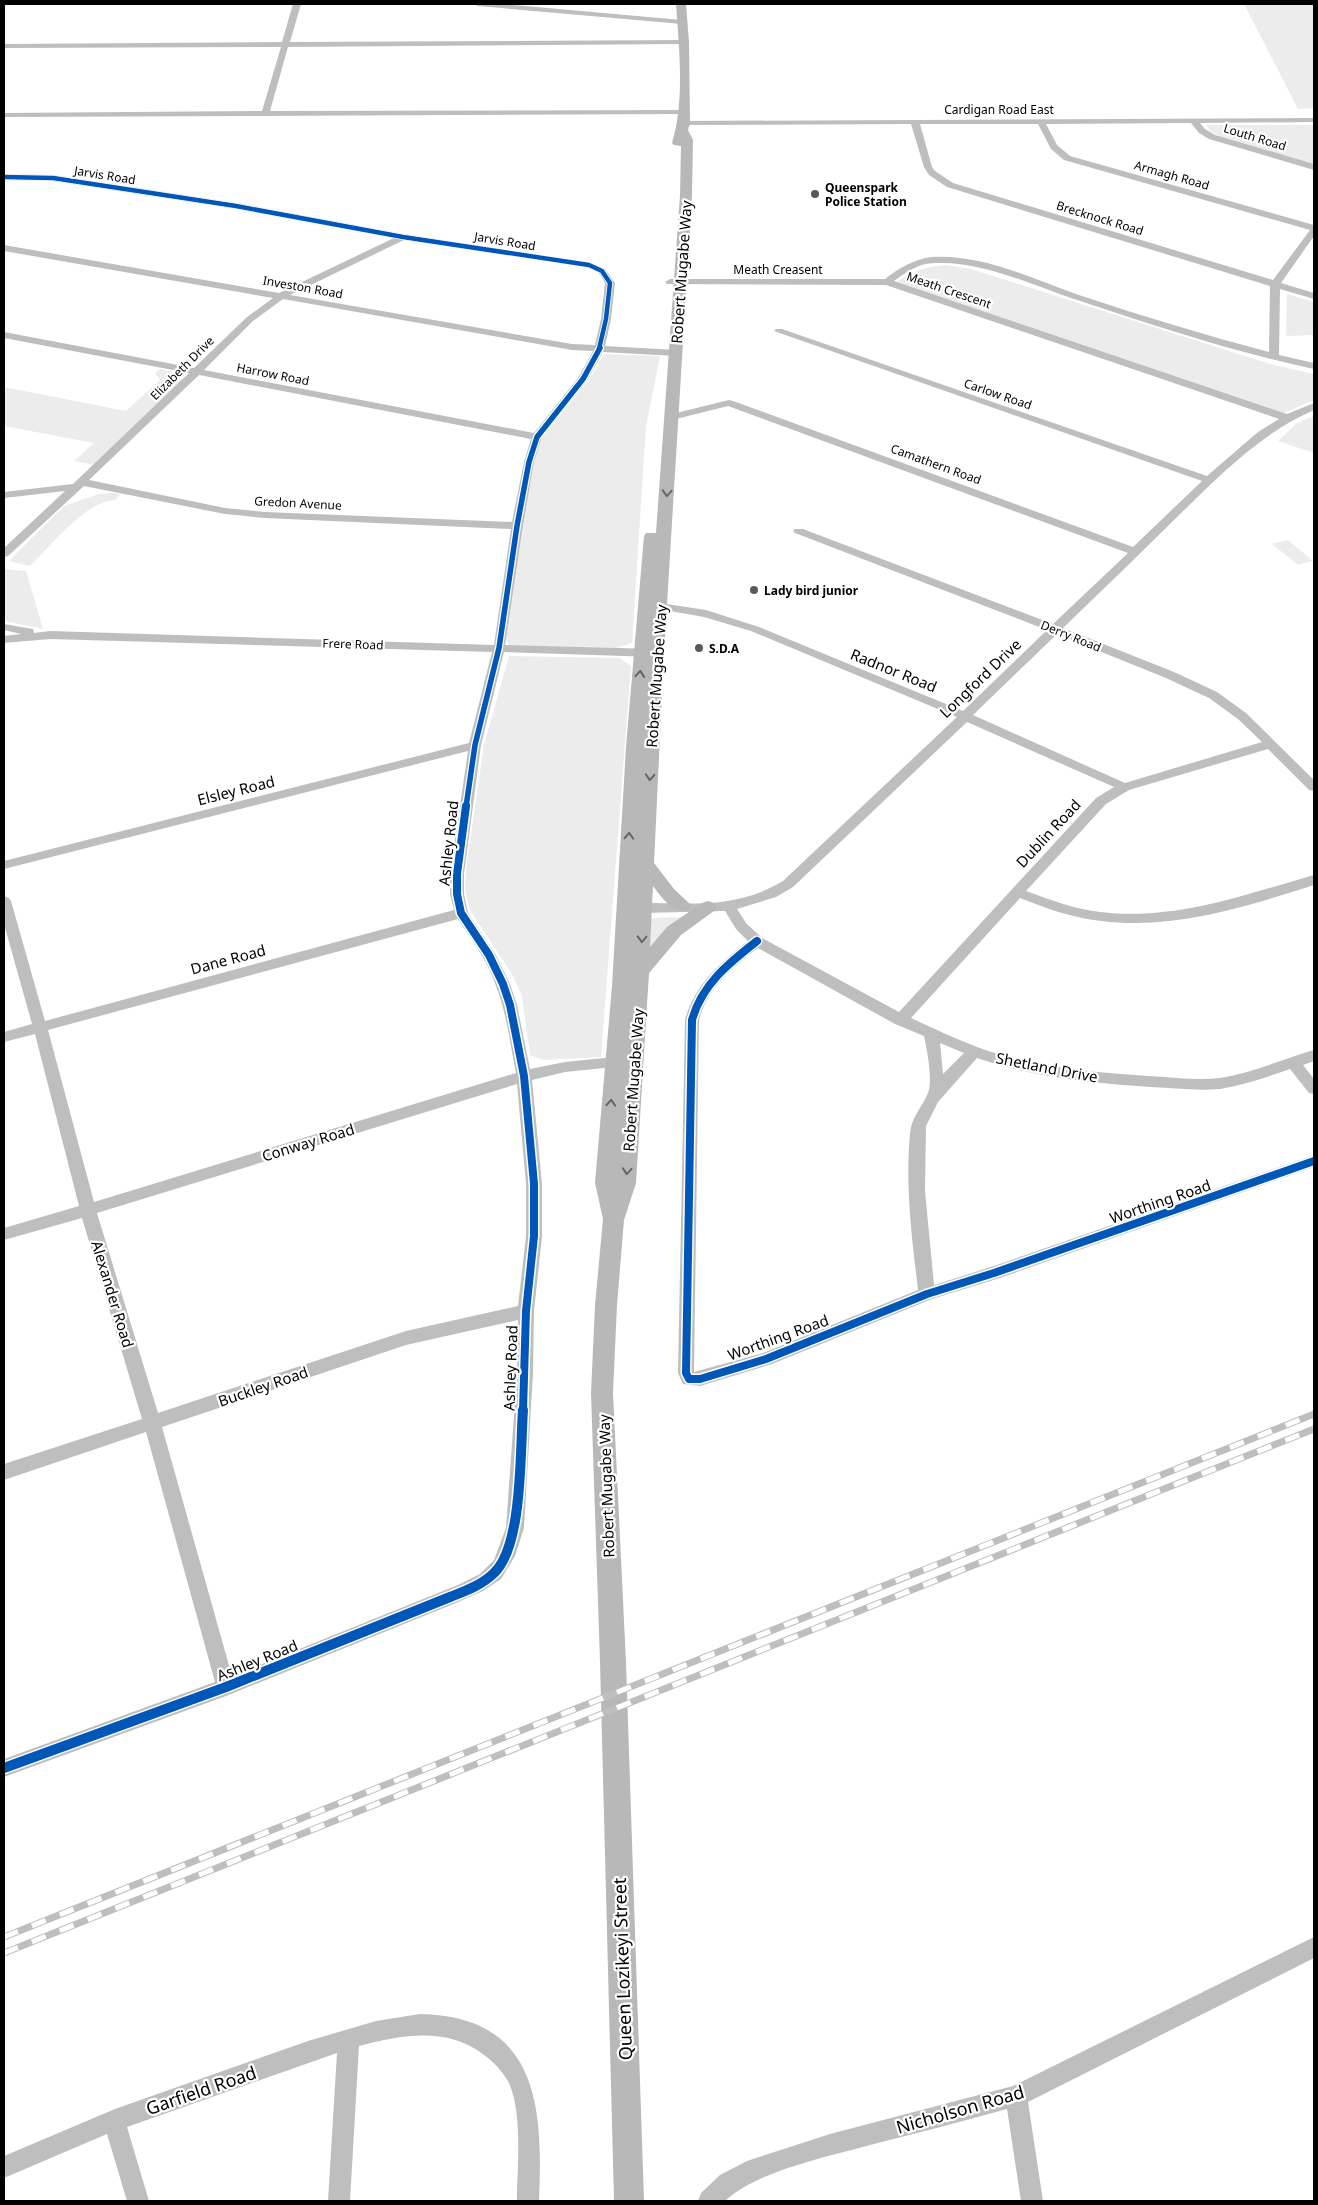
<svg xmlns="http://www.w3.org/2000/svg" width="1318" height="2205" font-family="'Noto Sans',sans-serif">
<rect width="100%" height="100%" fill="#fff"/>
<path fill="#ececec" d="M 1244,4 L 1314,4 L 1314,108 L 1298,109 Z
M 1206,125 L 1314,125 L 1314,164 L 1224,138 L 1211,132 Z
M 946,265 L 971,269 L 1270,364 L 1314,374 L 1314,400 L 1284,413 L 897,282 C 913,270 926,267 946,265 Z
M 1287,294 L 1314,302 L 1314,335 L 1286,336 Z
M 604,354 L 660,356 L 646,426 L 632,643 L 617,648 L 509,645 L 505,639 L 534,462 L 542,438 L 589,380 Z
M 160,369 L 178,373 L 182,376 L 181,382 L 94,465 L 74,461 L 94,443 L 4,426 L 4,387 L 126,411 L 160,380 L 155,373 Z
M 1314,416 L 1314,453 L 1278,441 L 1297,423 Z
M 112,493 L 120,494 L 116,500 C 86,500 51,546 30,566 L 9,561 L 64,506 L 99,494 Z
M 1288,540 L 1313,561 L 1298,565 L 1272,544 Z
M 4,569 L 26,571 L 43,629 L 4,621 Z
M 509,656 L 619,658 L 631,666 L 601,1057 L 543,1060 L 530,1055 L 522,996 L 512,974 L 470,910 L 465,891 L 466,868 L 484,745 Z
M 684,917 L 646,956 L 649,918 Z"/>
<g fill="none" stroke-linecap="round" stroke-linejoin="round">
<path fill="#bebebe" fill-rule="evenodd" d="M 293,4 L 301,4 L 290,42 L 684,40 L 688,42 L 684,44 L 288,47 L 270,111 L 683,110 L 687,112 L 683,114 L 4,117 L 4,113 L 262,111 L 281,47 L 4,48 L 4,44 L 282,42 Z
M 474,4 L 501,4 L 682,20 L 686,22 L 682,24 L 478,6 Z
M 1314,118 L 1314,122 L 1200,123 L 1205,129 L 1215,135 L 1314,164 L 1314,170 L 1209,139 L 1199,133 L 1191,123 L 1046,124 L 1057,145 L 1070,156 L 1314,225 L 1314,236 L 1281,283 L 1314,293 L 1314,299 L 1280,289 L 1279,355 L 1314,363 L 1314,369 C 1233,352 1153,325 1074,299 C 1029,284 983,261 935,263 C 919,263 906,272 894,281 L 1287,414 L 1314,403 L 1314,410 C 1259,434 1217,478 1175,519 C 1138,556 1100,592 1063,628 L 1174,672 L 1217,692 L 1246,713 L 1314,780 L 1314,791 L 1309,790 L 1268,749 L 1129,790 L 1106,804 L 1026,891 C 1051,900 1074,909 1100,912 C 1175,921 1243,895 1314,875 L 1314,885 C 1245,907 1174,930 1101,921 C 1072,918 1046,908 1020,898 L 911,1018 C 939,1031 968,1045 998,1054 C 1046,1068 1097,1073 1148,1076 C 1171,1077 1196,1081 1220,1078 C 1252,1073 1283,1059 1314,1050 L 1314,1061 L 1303,1065 L 1314,1079 L 1314,1094 L 1309,1093 L 1290,1069 C 1267,1077 1243,1085 1220,1089 C 1197,1091 1173,1088 1151,1087 C 1092,1083 1033,1077 977,1058 L 938,1102 L 926,1126 L 925,1191 L 934,1285 L 991,1267 L 1314,1155 L 1314,1167 L 1000,1278 L 932,1299 L 772,1364 L 700,1386 L 683,1384 L 678,1373 L 685,1020 C 695,984 720,963 748,941 L 736,929 L 725,911 L 643,913 L 638,911 L 636,908 L 638,905 L 643,903 C 696,903 736,909 783,881 L 957,717 L 751,631 L 704,617 L 647,607 L 641,604 L 647,601 L 706,610 L 759,627 L 963,711 L 1047,630 L 795,533 L 793,531 L 795,529 L 803,529 L 1053,624 L 1128,553 L 728,406 L 672,420 L 667,417 L 672,414 L 729,400 L 733,401 L 1133,547 L 1202,481 L 774,331 L 776,329 L 782,329 L 1207,476 L 1258,432 L 1279,419 L 886,285 L 667,284 L 665,282 L 670,279 L 885,279 C 899,268 914,259 932,257 C 983,254 1033,279 1079,295 C 1142,316 1205,335 1269,352 L 1270,286 L 947,187 L 929,175 L 924,167 L 911,124 L 684,125 L 680,123 L 684,121 ZM 920,124 L 1038,124 L 1051,149 L 1064,160 L 1310,230 L 1273,280 L 953,183 L 935,171 L 932,167 ZM 1057,634 L 1166,678 L 1209,698 L 1238,719 L 1262,742 L 1125,783 L 973,715 ZM 967,722 L 1114,787 L 1096,798 L 899,1012 L 762,938 L 746,923 L 737,909 L 776,897 L 793,887 ZM 758,948 L 895,1024 L 924,1036 C 927,1050 933,1080 928,1093 C 922,1108 911,1117 910,1134 C 905,1186 912,1239 918,1290 L 763,1353 L 694,1372 L 699,1020 C 708,987 732,968 758,948 ZM 940,1043 L 964,1053 L 943,1074 Z
M 4,174 L 53,175 L 236,203 L 403,234 L 592,263 L 605,269 L 615,283 L 611,319 L 605,346 L 676,350 L 681,353 L 676,356 L 603,352 L 587,381 L 542,437 L 534,462 L 523,526 L 505,645 L 655,649 L 661,653 L 655,657 L 504,652 L 481,745 L 464,874 L 464,894 L 468,913 L 496,955 L 510,984 L 517,1005 L 530,1069 L 565,1062 L 614,1057 L 619,1058 L 621,1062 L 619,1066 L 614,1067 L 565,1072 L 532,1080 L 542,1184 L 542,1236 L 534,1311 L 533,1373 L 524,1528 L 515,1556 L 501,1579 L 483,1591 L 456,1603 L 226,1696 L 4,1777 L 4,1759 L 215,1682 L 146,1432 L 4,1480 L 4,1464 L 142,1419 L 82,1218 L 4,1240 L 4,1228 L 79,1206 L 35,1034 L 4,1042 L 4,1032 L 32,1024 L 4,924 L 4,896 L 9,898 L 11,901 L 45,1021 L 454,910 L 450,894 L 450,874 L 468,751 L 4,869 L 4,861 L 469,743 L 492,652 L 50,639 L 4,643 L 4,636 L 21,634 L 4,630 L 4,624 L 33,629 L 34,633 L 50,631 L 494,645 L 511,529 L 265,518 L 225,514 L 84,486 L 8,556 L 4,557 L 4,548 L 65,491 L 4,498 L 4,492 L 73,484 L 189,373 L 4,338 L 4,332 L 194,368 L 247,317 L 273,298 L 4,251 L 4,245 L 279,293 L 394,238 L 236,209 L 53,181 L 4,180 ZM 404,240 L 587,267 L 599,273 L 605,283 L 601,319 L 595,345 L 572,344 L 290,295 ZM 283,299 L 572,350 L 593,351 L 578,378 L 534,433 L 204,370 L 253,321 ZM 199,375 L 531,439 L 524,462 L 512,522 L 265,512 L 225,508 L 89,480 ZM 458,919 C 472,940 488,961 496,986 C 507,1014 510,1044 516,1073 L 94,1202 L 48,1030 ZM 517,1084 L 526,1184 L 526,1236 L 518,1306 L 406,1331 L 158,1413 L 97,1213 ZM 518,1320 L 517,1373 L 506,1528 L 494,1560 L 480,1574 L 458,1585 L 232,1676 L 162,1427 L 406,1345 Z
M 1314,1937 L 1314,1958 L 1028,2102 L 1043,2201 L 1021,2201 L 1007,2109 C 963,2121 918,2133 874,2144 C 831,2156 756,2171 725,2201 L 698,2201 L 701,2193 L 720,2175 L 747,2161 L 830,2134 L 1013,2086 Z
M 420,2014 C 539,2016 543,2108 539,2201 L 517,2201 C 517,2166 523,2115 509,2083 C 503,2072 494,2062 484,2055 C 447,2026 401,2035 359,2046 L 350,2201 L 328,2201 L 337,2053 L 127,2127 L 149,2201 L 127,2201 L 107,2134 L 4,2178 L 4,2156 L 115,2109 L 308,2041 L 376,2021 Z"/>
<path fill="#b8b8b8" fill-rule="evenodd" d="M 676,4 L 686,4 L 689,42 L 690,123 L 688,130 L 693,140 L 692,195 L 664,653 L 654,863 L 674,889 L 692,906 L 689,910 C 674,915 662,898 653,886 L 650,947 L 667,927 L 702,903 L 708,901 L 714,903 L 717,907 L 714,911 L 681,935 L 649,973 L 636,1183 L 624,1220 L 617,1305 L 613,1393 L 626,1662 L 644,2201 L 614,2201 L 600,1662 L 591,1393 L 595,1305 L 603,1219 L 595,1183 L 612,986 L 626,747 L 644,536 L 646,533 L 656,533 L 680,195 L 681,146 L 674,145 L 672,143 C 685,101 679,47 676,4 Z"/>
<g stroke="#bebebe" stroke-width="7">
<path id="rail" d="M 4,1937 L 1314,1414
M 4,1953 L 1314,1429"/>
</g>
<use href="#rail" stroke="#fff" stroke-width="5" stroke-dasharray="15" stroke-linecap="butt"/>
<g stroke="#fff" stroke-width="6">
<path id="cycleway-far3" d="M 4,177 L 53,178 L 236,206 L 403,237 L 589,265 L 602,271 L 610,283 L 606,319 L 599,349"/>
</g>
<g stroke="#fff" stroke-width="8">
<path id="cycleway-far2" d="M 466,807 L 475,745 L 499,648 L 517,526 L 529,462 L 537,437 L 583,379 L 600,348"/>
</g>
<g stroke="#fff" stroke-width="11">
<path id="cycleway-far1" d="M 466,806 L 457,874 L 457,894 L 461,913 L 489,955 L 503,984 L 510,1005 L 524,1076 L 528,1119 L 534,1184 L 534,1236 L 526,1311 L 523,1411
M 757,941 C 729,963 702,984 692,1020 L 686,1373 L 689,1379 L 700,1379 L 766,1359 L 927,1294 L 994,1273 L 1314,1161"/>
</g>
<g stroke="#fff" stroke-width="13">
<path id="cycleway" d="M 4,1768 L 226,1687 L 450,1597 C 465,1591 482,1585 494,1573 C 523,1546 520,1450 523,1410"/>
</g>
<use href="#cycleway-far3" stroke="#0057b8" stroke-width="4.5"/>
<use href="#cycleway-far2" stroke="#0057b8" stroke-width="5.5"/>
<use href="#cycleway-far1" stroke="#0057b8" stroke-width="8"/>
<use href="#cycleway" stroke="#0057b8" stroke-width="10"/>
</g>
<defs><path id="oneway-chevron" d="M-2-3.5L2.5 0L-2 3.5" fill="none" stroke-width="1.6" stroke-linecap="round" stroke-linejoin="round" transform="scale(1.25)"/></defs>
<g stroke="#656565">
<use href="#oneway-chevron" transform="translate(667 493) rotate(94)"/>
<use href="#oneway-chevron" transform="translate(640 674) rotate(-85)"/>
<use href="#oneway-chevron" transform="translate(650 777) rotate(93)"/>
<use href="#oneway-chevron" transform="translate(629 836) rotate(-87)"/>
<use href="#oneway-chevron" transform="translate(642 939) rotate(92)"/>
<use href="#oneway-chevron" transform="translate(611 1103) rotate(-86)"/>
<use href="#oneway-chevron" transform="translate(627 1171) rotate(94)"/>
</g>
<g fill="#595959" stroke="#fff" stroke-width="2">
<circle cx="815" cy="194" r="5"/>
<circle cx="754" cy="590" r="5"/>
<circle cx="699" cy="648" r="5"/>
</g>
<g text-anchor="middle" dominant-baseline="central" stroke-width="4.5" stroke-linejoin="round" paint-order="stroke">
<g font-size="12" fill="#000" stroke="#fff">
<text x="999" y="109">Cardigan Road East</text>
<text transform="translate(1255 137) rotate(17)">Louth Road</text>
<text transform="translate(105 175) rotate(9)">Jarvis Road</text>
<text transform="translate(1172 175) rotate(16)">Armagh Road</text>
<text transform="translate(1100 218) rotate(17)">Brecknock Road</text>
<text transform="translate(505 241) rotate(9)">Jarvis Road</text>
<text x="778" y="269">Meath Creasent</text>
<text transform="translate(303 287) rotate(10)">Investon Road</text>
<text transform="translate(949 290) rotate(19)">Meath Crescent</text>
<text transform="translate(182 368) rotate(-45)">Elizabeth Drive</text>
<text transform="translate(273 374) rotate(11)">Harrow Road</text>
<text transform="translate(998 394) rotate(19)">Carlow Road</text>
<text transform="translate(936 464) rotate(20)">Camathern Road</text>
<text transform="translate(298 503) rotate(3)">Gredon Avenue</text>
<text transform="translate(1071 636) rotate(22)">Derry Road</text>
<text transform="translate(353 644) rotate(2)">Frere Road</text>
</g>
<g font-size="12" font-weight="bold" fill="#000" stroke="#fff" text-anchor="start">
<text x="825" y="187">Queenspark<tspan x="825" dy="14">Police Station</tspan></text>
<text x="764" y="590">Lady bird junior</text>
<text x="709" y="648">S.D.A</text>
</g>
<g font-size="15" fill="#000" stroke="#fff">
<text transform="translate(681 272) rotate(-86)">Robert Mugabe Way</text>
<text transform="translate(894 670) rotate(22)">Radnor Road</text>
<text transform="translate(656 676) rotate(-86)">Robert Mugabe Way</text>
<text transform="translate(980 678) rotate(-44)">Longford Drive</text>
<text transform="translate(236 790) rotate(-14)">Elsley Road</text>
<text transform="translate(1048 833) rotate(-47)">Dublin Road</text>
<text transform="translate(448 843) rotate(-84)">Ashley Road</text>
<text transform="translate(228 959) rotate(-15)">Dane Road</text>
<text transform="translate(1047 1067) rotate(11)">Shetland Drive</text>
<text transform="translate(633 1080) rotate(-86)">Robert Mugabe Way</text>
<text transform="translate(308 1142) rotate(-17)">Conway Road</text>
<text transform="translate(1160 1201) rotate(-19)">Worthing Road</text>
<text transform="translate(113 1294) rotate(73)">Alexander Road</text>
<text transform="translate(778 1337) rotate(-20)">Worthing Road</text>
<text transform="translate(510 1368) rotate(-88)">Ashley Road</text>
<text transform="translate(263 1386) rotate(-19)">Buckley Road</text>
<text transform="translate(606 1486) rotate(-92)">Robert Mugabe Way</text>
<text transform="translate(257 1660) rotate(-22)">Ashley Road</text>
</g>
<g font-size="18" fill="#000" stroke="#fff">
<text transform="translate(622 1969) rotate(-92)">Queen Lozikeyi Street</text>
<text transform="translate(201 2090) rotate(-19)">Garfield Road</text>
<text transform="translate(960 2109) rotate(-16)">Nicholson Road</text>
</g>
</g>
<rect width="1318" height="2205" fill="none" stroke="#000000" stroke-width="10"/>
</svg>
